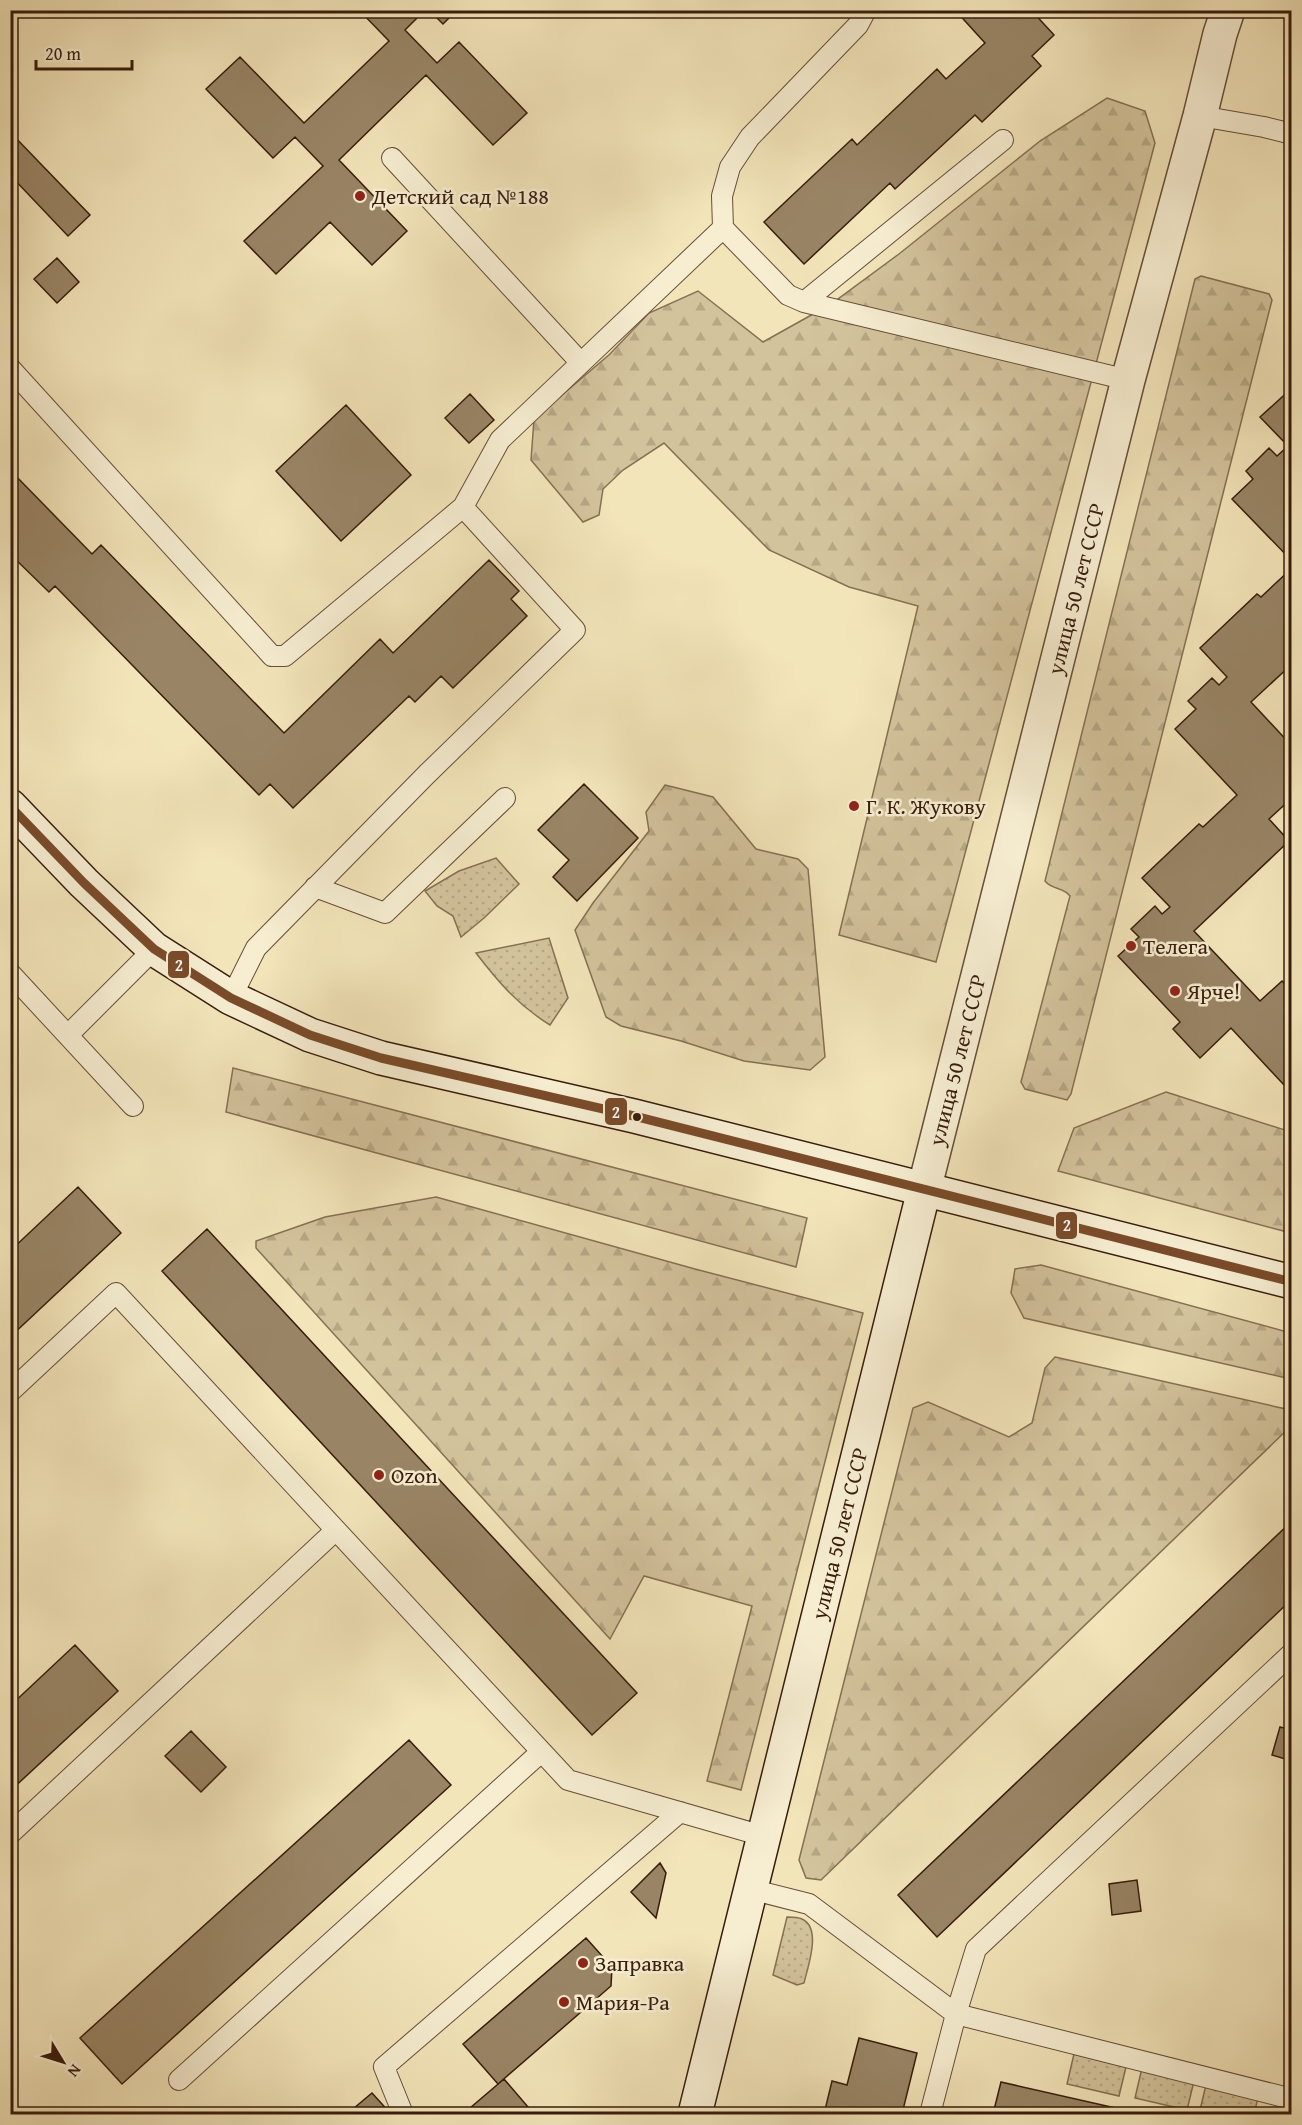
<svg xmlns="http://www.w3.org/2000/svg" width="1302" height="2125" font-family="'Gentium Book Plus',serif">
<defs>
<pattern id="grass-dots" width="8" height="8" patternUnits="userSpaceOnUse" patternTransform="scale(1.5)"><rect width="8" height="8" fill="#d3c39c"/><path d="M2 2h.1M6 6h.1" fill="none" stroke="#b6a785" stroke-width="1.8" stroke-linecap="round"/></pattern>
<pattern id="forest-firs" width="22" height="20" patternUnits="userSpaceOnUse" patternTransform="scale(1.5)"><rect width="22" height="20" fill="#d3c39c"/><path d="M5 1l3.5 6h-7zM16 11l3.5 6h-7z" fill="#b6a785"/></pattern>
</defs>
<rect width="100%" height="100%" fill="#f3e5ba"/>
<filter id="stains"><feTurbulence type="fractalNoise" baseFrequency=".00333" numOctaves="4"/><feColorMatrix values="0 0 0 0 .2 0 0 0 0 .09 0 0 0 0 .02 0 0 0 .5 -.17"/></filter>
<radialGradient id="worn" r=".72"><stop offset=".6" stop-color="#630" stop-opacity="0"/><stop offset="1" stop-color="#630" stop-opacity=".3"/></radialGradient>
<path fill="url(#grass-dots)" stroke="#867054" stroke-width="1.5" d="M 496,858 L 519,884 L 484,918 L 461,937 L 453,916 L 437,906 L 425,891 L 459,871 Z
M 549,938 L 568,998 L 550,1025 C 518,1005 499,983 476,953 Z
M 787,1917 C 792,1917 798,1917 802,1919 C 822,1928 808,1966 804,1983 L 797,1985 L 773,1975 Z
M 1074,2054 L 1126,2067 L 1119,2096 L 1067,2084 Z
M 1142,2068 L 1194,2081 L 1187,2110 L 1135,2098 Z
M 1206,2085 L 1258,2098 L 1254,2114 L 1199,2114 Z"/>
<path fill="url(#forest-firs)" stroke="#867054" stroke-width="1.5" d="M 1107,98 L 1145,111 L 1155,143 L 936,962 L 839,935 L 918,606 L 849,587 L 769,550 L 664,443 L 623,470 L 603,489 L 599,515 L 583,522 L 531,460 L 534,419 L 610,354 L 649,313 L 698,291 L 763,342 L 831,304 L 899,254 L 1040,141 Z
M 1201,276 L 1269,294 L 1272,300 L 1071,1094 L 1067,1100 L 1025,1089 L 1021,1082 L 1070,896 C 1064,887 1052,890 1045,881 L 1195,279 Z
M 665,785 L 713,797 L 756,849 L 798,859 L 808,869 L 825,1057 L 810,1070 L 744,1061 L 681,1041 L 621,1026 L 606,1017 L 575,930 L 593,903 L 649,831 L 646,812 Z
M 233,1068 L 807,1218 L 796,1267 L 226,1112 Z
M 1166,1092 L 1291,1132 L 1291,1233 L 1058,1171 L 1074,1128 Z
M 436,1197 L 695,1269 L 863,1313 L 741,1790 L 707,1781 L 752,1606 L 644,1576 L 610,1639 L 256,1248 L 256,1241 L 325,1217 Z
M 1041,1265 L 1291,1333 L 1291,1379 L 1024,1318 L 1011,1293 L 1015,1269 Z
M 1055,1357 L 1286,1409 L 1291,1426 L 821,1880 L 806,1878 L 799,1860 L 913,1408 L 928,1402 L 1009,1437 L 1032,1423 L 1045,1368 Z"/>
<path fill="#998566" stroke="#381c0c" stroke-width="1.5" d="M 359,10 L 425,10 L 405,30 L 437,63 L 459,42 L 527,113 L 493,145 L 426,75 L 339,160 L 407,231 L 372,265 L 330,222 L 276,274 L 244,241 L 323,166 L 295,137 L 273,158 L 206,89 L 240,57 L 304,123 L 389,41 Z
M 429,10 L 457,10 L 443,24 Z
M 955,10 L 1031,10 L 1054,35 L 1032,56 L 1041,66 L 982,122 L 975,115 L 895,189 L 890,183 L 804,264 L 764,222 L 852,139 L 857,145 L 937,69 L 946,79 L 985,43 Z
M 10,132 L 90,215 L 68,236 L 10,175 Z
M 57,258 L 79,282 L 57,303 L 34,279 Z
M 1292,388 L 1292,561 L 1232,499 L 1253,479 L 1246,471 L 1269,448 L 1277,456 L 1288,446 L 1260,417 Z
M 470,394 L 494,420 L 469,443 L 445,418 Z
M 346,405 L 411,475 L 341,541 L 276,471 Z
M 10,470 L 92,554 L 101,545 L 284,733 L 380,639 L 393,653 L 489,560 L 519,591 L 511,599 L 527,616 L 453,688 L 441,676 L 415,702 L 409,696 L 293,808 L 270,784 L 259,795 L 55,586 L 49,592 L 10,554 Z
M 1292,568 L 1292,664 L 1251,702 L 1292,746 L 1292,798 L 1269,819 L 1289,841 L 1194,931 L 1260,1001 L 1282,981 L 1292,991 L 1292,1078 L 1284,1085 L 1231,1028 L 1200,1058 L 1173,1029 L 1180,1022 L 1118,956 L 1139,937 L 1131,929 L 1155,906 L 1162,914 L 1170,907 L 1142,878 L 1199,824 L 1203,827 L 1237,795 L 1175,729 L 1196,709 L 1188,701 L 1212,678 L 1219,685 L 1227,677 L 1200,648 L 1257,594 L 1261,597 Z
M 584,784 L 638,838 L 577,901 L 553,877 L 569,860 L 538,830 Z
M 78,1187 L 121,1233 L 10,1337 L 10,1251 Z
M 207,1229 L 637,1693 L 592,1735 L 162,1271 Z
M 1292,1521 L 1292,1599 L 937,1937 L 898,1895 Z
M 75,1645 L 118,1691 L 10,1791 L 10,1706 Z
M 1280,1727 L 1292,1730 L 1292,1761 L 1272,1755 Z
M 191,1731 L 226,1767 L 201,1792 L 165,1756 Z
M 409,1740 L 451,1785 L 122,2084 L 80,2038 Z
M 660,1863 L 666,1873 L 656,1918 L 631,1892 Z
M 1137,1880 L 1141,1911 L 1112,1915 L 1109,1884 Z
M 586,1938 L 612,1967 L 611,1986 L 498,2084 L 463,2044 Z
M 859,2038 L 917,2053 L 902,2114 L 824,2114 L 832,2081 L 847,2085 Z
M 504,2079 L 534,2114 L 463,2114 Z
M 1001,2082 L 1142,2114 L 993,2114 Z
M 372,2093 L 391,2114 L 347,2114 Z"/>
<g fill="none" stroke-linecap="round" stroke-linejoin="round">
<g stroke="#674e38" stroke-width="22">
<path id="lane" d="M 866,10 L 858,25 L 750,137 L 730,167 L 722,196 L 723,228 L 788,295 L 804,302 L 1128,380
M 1200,116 L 1264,127 L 1292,134
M 392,158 L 581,363
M 804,302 L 1003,140
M 10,368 L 272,656 L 285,656 L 463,507 L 575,630 L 427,774 L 256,948 L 231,998
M 463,507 L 500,440 L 723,228
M 315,887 L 385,913 L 505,798
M 10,973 L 133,1106
M 68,1035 L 154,949
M 10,1392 L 116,1293 L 568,1780 L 763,1836
M 10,1834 L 336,1530
M 750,1889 L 809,1904 L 956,2014 L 1292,2099
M 179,2080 L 541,1752
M 403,2114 L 384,2067 L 680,1812
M 930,2114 L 956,2014 L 976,1949 L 1292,1653"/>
</g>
<g stroke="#674e38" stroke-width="36">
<g id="street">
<path id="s1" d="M 924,1190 L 1128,380 L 1200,116 L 1220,34 L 1228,10"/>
</g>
</g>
<g stroke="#381c0c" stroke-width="36">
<g id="secondary">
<path d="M 10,806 L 84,883 L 154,949 L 231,998 L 310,1035 L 381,1058 L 634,1116 L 1292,1282"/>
<path id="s2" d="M 695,2114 L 924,1190"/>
</g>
</g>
<use href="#lane" stroke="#f7eed2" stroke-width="20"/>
<use href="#street" stroke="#f7eed2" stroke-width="33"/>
<use href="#secondary" stroke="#f7eed2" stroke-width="33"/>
<g stroke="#f7eed2" stroke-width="14">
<path id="bus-1" d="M 10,806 L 84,883 L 154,949 L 231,998 L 310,1035 L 381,1058 L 634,1116 L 1292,1282"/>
</g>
<use href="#bus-1" stroke="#7a4b2a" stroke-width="9"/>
</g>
<g fill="#8f2418" stroke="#f7eed2" stroke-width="2">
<circle cx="360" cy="196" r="6"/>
<circle cx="854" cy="806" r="6"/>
<circle cx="1131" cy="946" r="6"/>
<circle cx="1175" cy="991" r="6"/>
<circle cx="379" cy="1475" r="6"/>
<circle cx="583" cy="1963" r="6"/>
<circle cx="564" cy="2002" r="6"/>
</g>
<circle fill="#381c0c" stroke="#f7eed2" stroke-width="2" cx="637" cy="1117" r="5"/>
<g text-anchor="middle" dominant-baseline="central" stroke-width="5" stroke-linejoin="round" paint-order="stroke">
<g font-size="22" fill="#381c0c" stroke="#f7eed2" text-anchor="start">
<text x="372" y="196">Детский сад №188</text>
<text x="866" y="806">Г. К. Жукову</text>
<text x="1143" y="946">Телега</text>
<text x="1187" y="991">Ярче!</text>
<text x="391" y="1475">Ozon</text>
<text x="595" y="1963">Заправка</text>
<text x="576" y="2002">Мария-Ра</text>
</g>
<g font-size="22" fill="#381c0c" stroke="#f7eed2">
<text stroke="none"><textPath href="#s1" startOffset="620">улица 50 лет СССР</textPath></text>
<text stroke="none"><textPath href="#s1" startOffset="134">улица 50 лет СССР</textPath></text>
<text stroke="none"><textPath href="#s2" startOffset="598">улица 50 лет СССР</textPath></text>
</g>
</g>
<g stroke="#f7eed2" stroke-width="2">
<rect x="167" y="950" width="23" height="29" rx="6" fill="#7a4b2a"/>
<rect x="604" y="1097" width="24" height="29" rx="6" fill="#7a4b2a"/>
<rect x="1055" y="1211" width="23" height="29" rx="6" fill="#7a4b2a"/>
</g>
<g font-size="16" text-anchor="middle" font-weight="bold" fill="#fff">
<text x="179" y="971">2</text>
<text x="616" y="1118">2</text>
<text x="1067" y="1231">2</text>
</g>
<rect width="1302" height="2125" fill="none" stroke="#f3e5ba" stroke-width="36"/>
<rect x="12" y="12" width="1278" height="2101" fill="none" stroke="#381c0c" stroke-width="3"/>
<rect x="18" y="18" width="1266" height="2089" fill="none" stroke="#381c0c" stroke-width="1.5"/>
<g transform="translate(63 2062) rotate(128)" stroke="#f7eed2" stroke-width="4.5" paint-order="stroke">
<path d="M0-4.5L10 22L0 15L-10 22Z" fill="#381c0c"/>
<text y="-9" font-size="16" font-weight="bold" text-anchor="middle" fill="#381c0c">N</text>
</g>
<path d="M36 60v9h96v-9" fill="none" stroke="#381c0c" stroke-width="3"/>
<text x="45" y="60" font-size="18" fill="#381c0c" stroke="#f7eed2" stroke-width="4.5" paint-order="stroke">20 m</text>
<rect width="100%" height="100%" filter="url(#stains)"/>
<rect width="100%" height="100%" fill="url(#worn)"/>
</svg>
